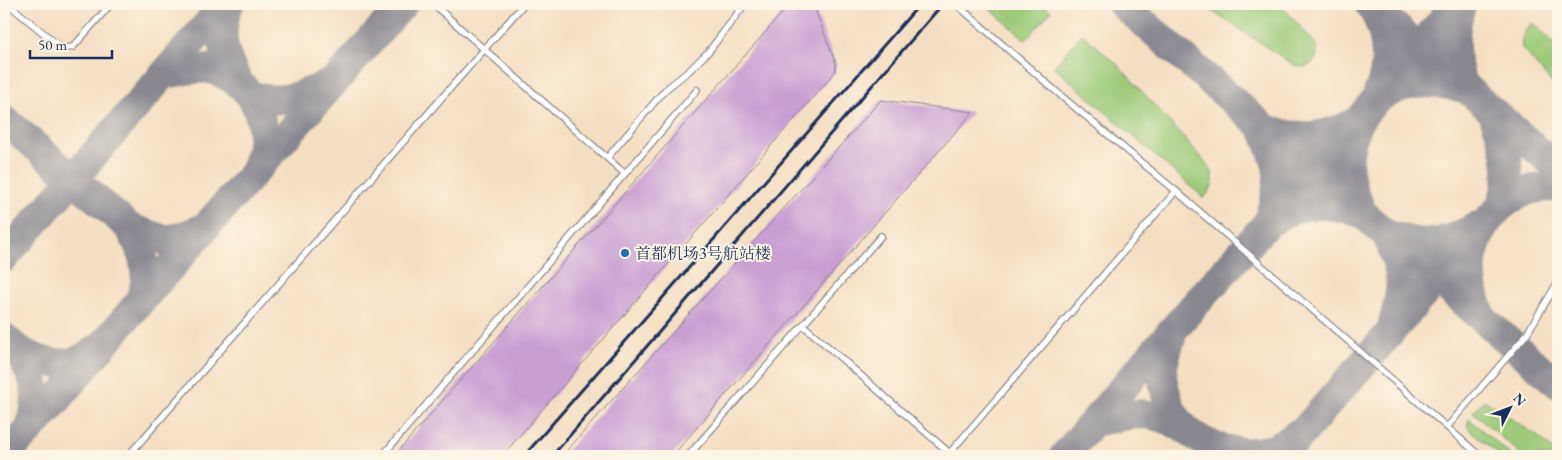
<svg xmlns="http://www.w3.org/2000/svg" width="1562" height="460" font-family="'EB Garamond','Noto Serif SC',serif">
<rect width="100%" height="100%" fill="#fcf5e5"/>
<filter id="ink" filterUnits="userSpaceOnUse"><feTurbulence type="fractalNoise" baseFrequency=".02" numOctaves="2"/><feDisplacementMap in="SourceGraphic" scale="10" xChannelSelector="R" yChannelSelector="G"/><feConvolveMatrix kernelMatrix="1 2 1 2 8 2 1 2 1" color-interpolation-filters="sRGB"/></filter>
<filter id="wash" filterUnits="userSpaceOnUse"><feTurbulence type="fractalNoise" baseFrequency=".0096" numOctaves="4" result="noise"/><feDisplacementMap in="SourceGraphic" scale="20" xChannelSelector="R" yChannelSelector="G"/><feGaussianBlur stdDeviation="1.12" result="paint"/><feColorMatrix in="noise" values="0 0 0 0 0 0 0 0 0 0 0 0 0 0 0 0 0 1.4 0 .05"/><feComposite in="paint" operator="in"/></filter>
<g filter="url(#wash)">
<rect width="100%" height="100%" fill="#f5dfc2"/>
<path fill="#9dcb79" stroke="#5c7d6c" d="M 984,4 L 1042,4 L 1051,11 L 1026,40 Z
M 1201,4 L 1280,4 L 1315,43 C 1322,58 1310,72 1294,65 Z
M 1532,23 L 1558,46 L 1558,90 L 1522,48 C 1520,37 1524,31 1532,23 Z
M 1082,34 L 1119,66 L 1208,165 C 1216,178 1214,187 1204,198 L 1054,67 Z
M 1484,400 L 1543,440 L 1558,456 L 1523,456 L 1473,412 Z
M 1469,419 L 1512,456 L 1501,456 L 1470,430 L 1467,426 Z"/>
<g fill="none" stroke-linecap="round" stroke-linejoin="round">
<path stroke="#888790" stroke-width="30" d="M 229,4 C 216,36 224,57 240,85
M 1122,4 L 1558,384
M 1369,4 L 1558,168
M 1462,4 C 1451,32 1453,59 1464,88
M 1371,6 C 1388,34 1391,63 1378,93
M 164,74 C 179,72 194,67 209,69 C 219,70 229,77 237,82 C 265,104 269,140 254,172
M 252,96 C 283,105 303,95 331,83
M 1379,98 C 1406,80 1433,81 1464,88
M 1493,113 C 1506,146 1516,174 1499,208
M 4,119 L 130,228 L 164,240 L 181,237 L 206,227
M 1357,123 C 1344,158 1346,180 1363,213
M 1265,129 C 1298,140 1325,139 1356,122
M 1264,131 C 1280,168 1283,176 1270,215
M 1274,220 C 1300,201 1331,202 1361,213
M 130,228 C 143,251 153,278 138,303
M 1387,236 C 1404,275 1404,286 1392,326
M 1392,236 C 1428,248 1445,244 1478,226
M 4,258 L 225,4
M 1481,316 C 1471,287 1466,262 1481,233
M 4,338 C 30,362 67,375 97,349
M 1171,338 C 1167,349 1163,362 1162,375 C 1162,381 1165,388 1166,394 C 1177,440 1228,460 1273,449 C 1282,446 1291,438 1299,433
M 18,351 C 36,380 42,396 29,430
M 1093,422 C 1131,415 1149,406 1185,429
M 4,455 C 53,410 93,355 137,305 C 226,205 315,105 403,4
M 1064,456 L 1176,326 L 1357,122 L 1456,4
M 1282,456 L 1499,208 C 1520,191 1531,187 1558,187"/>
</g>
<g id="blocks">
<path fill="#c79ed3" d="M 790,4 L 813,4 L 836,64 L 835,72 L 502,456 L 394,456 Z
M 881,100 L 973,112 L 672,456 L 562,456 Z"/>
</g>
</g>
<g filter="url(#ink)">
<use href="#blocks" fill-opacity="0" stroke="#888790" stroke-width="1"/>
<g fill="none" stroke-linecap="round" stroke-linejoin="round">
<g stroke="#888790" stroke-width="8">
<path id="lane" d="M 8,4 L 63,49 L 73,47 L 111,4
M 433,4 L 624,173
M 956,4 L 1066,100 L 1176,191 L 1480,456
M 1558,26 L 1558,34
M 607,158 L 665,90 L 690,70 L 709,51 L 745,4
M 803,325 L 953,456
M 1447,427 L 1526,335 L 1558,282
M 128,456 L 524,4
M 382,456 L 697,90
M 688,456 L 881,236
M 947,456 L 1176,191"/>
</g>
<use href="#lane" stroke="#fff" stroke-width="5.5"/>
<path stroke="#1b2f5e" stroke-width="3" d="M 524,456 L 920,4
M 552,456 L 940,7"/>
</g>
</g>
<circle fill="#1f6fb2" stroke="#fcf5e5" stroke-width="2" cx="625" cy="253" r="5"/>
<g text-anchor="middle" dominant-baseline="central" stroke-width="4" stroke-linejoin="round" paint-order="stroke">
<g font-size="16" fill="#1b2f5e" stroke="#fcf5e5" text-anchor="start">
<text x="635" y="253">首都机场3号航站楼</text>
</g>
</g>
<rect width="1562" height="460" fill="none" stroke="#fcf5e5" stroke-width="20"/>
<g transform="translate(1510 408) rotate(48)" stroke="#fcf5e5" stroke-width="4" paint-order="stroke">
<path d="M0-4L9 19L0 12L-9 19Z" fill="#1b2f5e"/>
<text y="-8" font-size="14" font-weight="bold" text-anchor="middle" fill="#1b2f5e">N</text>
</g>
<path d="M30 50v8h82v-8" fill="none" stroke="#1b2f5e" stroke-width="2.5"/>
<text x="38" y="50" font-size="15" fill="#1b2f5e" stroke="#fcf5e5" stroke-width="4" paint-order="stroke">50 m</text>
</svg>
